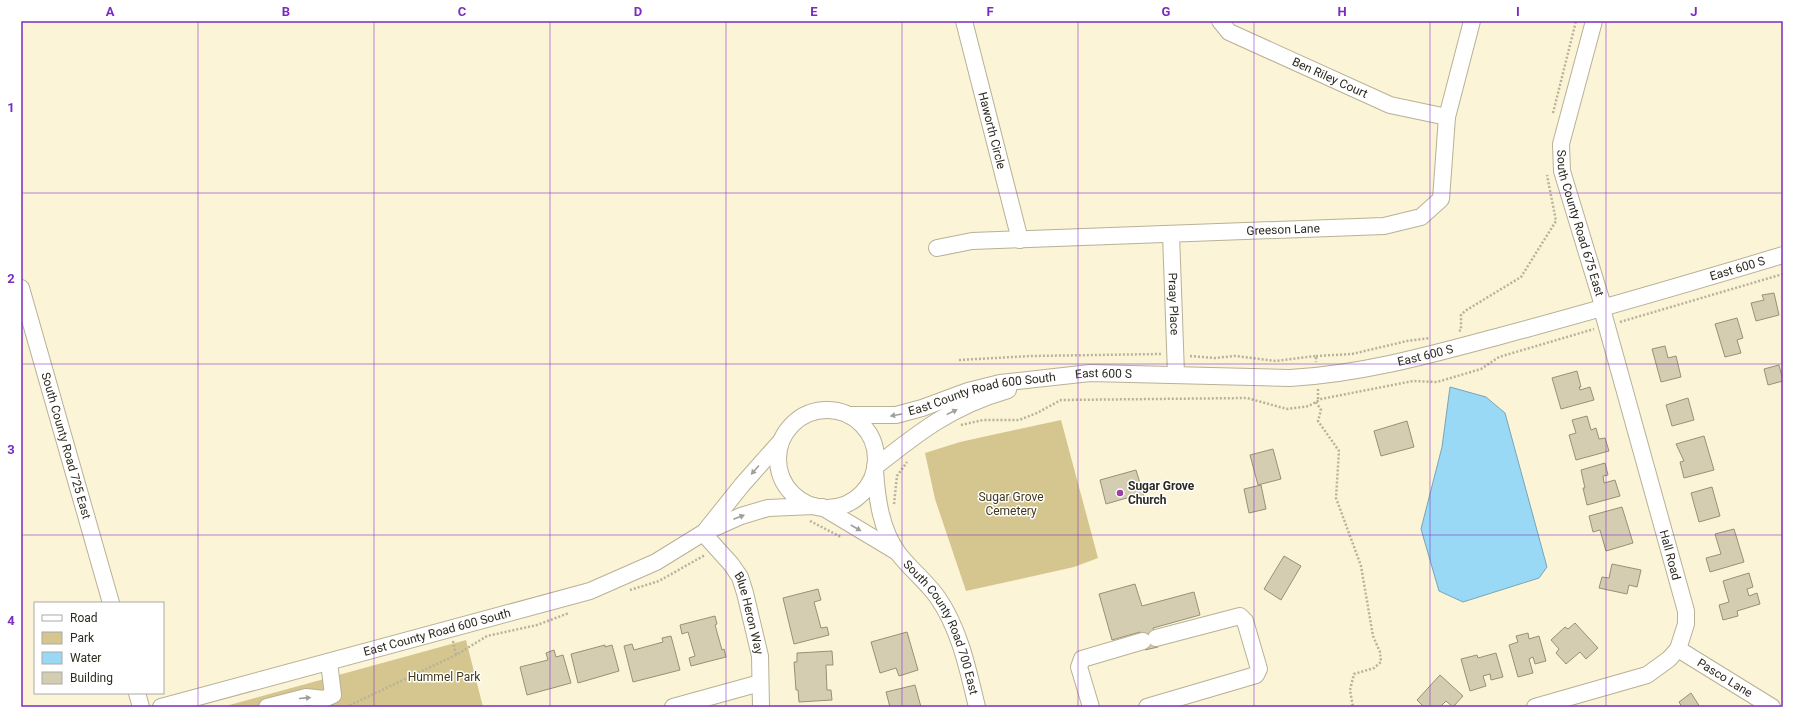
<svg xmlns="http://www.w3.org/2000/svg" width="1804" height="728" font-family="Roboto,sans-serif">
<rect width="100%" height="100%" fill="#fbf4d7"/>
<path fill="#d5c68f" d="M 1061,420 L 1098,558 L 1074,567 L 966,591 L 935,499 L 925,453 L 960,442 Z
M 466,640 L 483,707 L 222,707 Z"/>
<path fill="#9ad9f6" stroke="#79a4b6" d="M 1450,387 L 1486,397 L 1505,413 L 1547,567 L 1539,578 L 1463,602 L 1439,591 L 1421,529 L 1442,447 Z"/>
<path fill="#d5cdb2" stroke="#989177" d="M 1774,293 L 1779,315 L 1756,321 L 1751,303 L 1764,300 L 1762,295 Z
M 1737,318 L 1743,338 L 1737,340 L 1741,353 L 1725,357 L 1715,324 Z
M 1665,346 L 1668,358 L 1676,356 L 1681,377 L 1661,382 L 1652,349 Z
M 1779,365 L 1783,381 L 1768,385 L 1764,369 Z
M 1577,371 L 1581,387 L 1579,387 L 1580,390 L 1590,387 L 1594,400 L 1561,409 L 1552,378 Z
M 1688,398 L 1694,420 L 1672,426 L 1666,405 Z
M 1587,416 L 1591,430 L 1596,428 L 1599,439 L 1605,438 L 1609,451 L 1576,460 L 1569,435 L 1576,433 L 1572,420 Z
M 1407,421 L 1414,447 L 1381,456 L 1374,431 Z
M 1704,436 L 1714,470 L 1684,478 L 1680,462 L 1684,461 L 1676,444 Z
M 1273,449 L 1281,479 L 1258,485 L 1250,455 Z
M 1605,463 L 1608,475 L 1603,476 L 1604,483 L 1615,480 L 1620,496 L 1587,505 L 1583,488 L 1585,488 L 1581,470 Z
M 1136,470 L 1146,503 L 1139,504 L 1137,495 L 1106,504 L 1100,480 Z
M 1261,485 L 1266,509 L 1249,513 L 1244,489 Z
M 1712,487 L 1720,516 L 1699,522 L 1691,493 Z
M 1622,507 L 1633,543 L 1606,551 L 1600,530 L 1593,532 L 1589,516 Z
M 1734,529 L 1744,562 L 1710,572 L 1706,558 L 1721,554 L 1715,534 Z
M 1284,556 L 1301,566 L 1281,600 L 1264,589 Z
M 1612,564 L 1641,570 L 1637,587 L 1629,585 L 1627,594 L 1599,588 L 1602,577 L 1609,578 Z
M 1749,573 L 1753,587 L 1747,589 L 1749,596 L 1757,593 L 1760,604 L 1737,611 L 1738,616 L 1723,620 L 1719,605 L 1729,602 L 1723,581 Z
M 1135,584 L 1142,606 L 1194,592 L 1200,615 L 1153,628 L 1158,647 L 1145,650 L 1140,632 L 1112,640 L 1099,594 Z
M 818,589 L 821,600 L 814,602 L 821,628 L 827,627 L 829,635 L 794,644 L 783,598 Z
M 715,616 L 717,624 L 715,625 L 722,650 L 724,649 L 726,657 L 691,666 L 689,658 L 695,656 L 688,632 L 682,634 L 680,625 Z
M 1575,623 L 1598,648 L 1586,659 L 1580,652 L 1566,664 L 1556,653 L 1559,649 L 1551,640 L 1565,627 L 1568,629 Z
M 907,632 L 918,670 L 899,676 L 896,668 L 880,673 L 871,642 Z
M 1528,633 L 1529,639 L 1539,636 L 1546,661 L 1535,664 L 1533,657 L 1529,659 L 1533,673 L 1518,677 L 1509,645 L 1518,642 L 1516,636 Z
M 671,636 L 680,670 L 633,682 L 624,646 L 632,644 L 634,650 L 663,642 L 662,638 Z
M 605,645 L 605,647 L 612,645 L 619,671 L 578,683 L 571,654 Z
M 554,650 L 556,657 L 563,655 L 571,683 L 527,695 L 520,667 L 548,660 L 546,653 Z
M 832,651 L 833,665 L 826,665 L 827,690 L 831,690 L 832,700 L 799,702 L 798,690 L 796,690 L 794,662 L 797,662 L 797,653 Z
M 1496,653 L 1503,677 L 1491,680 L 1490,674 L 1483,676 L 1486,686 L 1470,691 L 1461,659 L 1477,655 L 1478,658 Z
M 1440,675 L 1463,696 L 1453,707 L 1446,701 L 1440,707 L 1424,707 L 1417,700 Z
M 915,685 L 921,707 L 890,707 L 886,692 Z
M 1691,693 L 1700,707 L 1682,707 L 1679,702 Z"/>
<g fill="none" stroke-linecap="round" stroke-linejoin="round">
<g stroke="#b8b196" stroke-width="18">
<g id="minor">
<path id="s1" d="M 964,21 L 1020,240"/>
<path id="s2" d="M 1220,21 L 1229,32 L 1390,105 L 1447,117"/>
<path id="s3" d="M 1594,21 L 1561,144 L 1562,171 L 1604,309"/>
<path id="s4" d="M 1171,234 L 1176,374"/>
<path id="s5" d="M 937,248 L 972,241 L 1384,226 L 1421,217 L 1441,199 L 1447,117 L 1472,21"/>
<path id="s6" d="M 21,288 L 111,603"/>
<circle cx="827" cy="459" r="49"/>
<path id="s7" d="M 849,415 L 896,415 L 922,408 L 968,391 L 1000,383 L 1090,373 L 1290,378 C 1363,374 1433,354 1504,335 C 1597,310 1690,283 1783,255"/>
<path d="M 875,467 C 919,432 952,406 1008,390"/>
<path id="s8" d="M 875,471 C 877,499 881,530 898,553 C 910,569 927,582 938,598 C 960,630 968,670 977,707"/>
<path d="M 822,507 L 897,552"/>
<path d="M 706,530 L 742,485 L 781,441"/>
<path id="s9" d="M 703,533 L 731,564 L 740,577 L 745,593 L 760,656 L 761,707"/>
<path id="s10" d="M 1678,649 L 1772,707"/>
<path d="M 137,693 L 141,707"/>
<path id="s11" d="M 161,707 L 590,591 L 656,562 L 703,533 L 741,516 L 768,508 L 814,506"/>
<path d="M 267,707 L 306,697 L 324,699 L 333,695 L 329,662"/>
<path d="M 673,707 L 760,683"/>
<path d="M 1091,707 L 1079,667 L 1082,659 L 1143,641"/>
<path d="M 1147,707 L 1256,675 L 1259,669 L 1245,621 L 1240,616 L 1156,638"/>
<path d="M 1535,707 L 1647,675 L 1669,659 L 1678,649 L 1686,624 L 1686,611 L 1602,309"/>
</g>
</g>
<path stroke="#b8b29b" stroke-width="2.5" stroke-dasharray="2 2" stroke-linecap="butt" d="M 1553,113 L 1576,21
M 1620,322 L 1783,274
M 1459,331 L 1461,330 L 1461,315 L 1465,311 L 1521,277 L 1556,221 L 1547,175
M 1190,356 L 1215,358 L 1235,356 L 1276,361 L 1316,356 L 1316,362
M 1316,356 L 1352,354 L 1407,341 L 1430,338
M 959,360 L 1031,356 L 1161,354
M 1318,389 L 1318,401
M 1316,402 L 1321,410 L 1318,421 L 1339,451 L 1336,498 L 1361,566 L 1373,636 L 1380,652 L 1381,662 L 1374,668 L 1354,674 L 1350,690 L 1353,707
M 961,425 L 983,420 L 1019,420 L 1037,413 L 1061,400 L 1247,398 L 1287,409 L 1309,406 L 1321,399 L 1413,381 L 1437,382 L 1481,369 L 1499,357 L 1594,329
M 894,504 L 897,476 L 907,462
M 810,521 L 841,537
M 630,590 L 659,581 L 705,555
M 453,641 L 456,655
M 346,707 L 456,655 L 487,636 L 537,625 L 569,613"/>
<use href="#minor" stroke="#fff" stroke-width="16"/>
</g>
<defs><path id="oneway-solid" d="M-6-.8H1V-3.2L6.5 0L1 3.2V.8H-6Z"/></defs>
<g fill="#a09f9a">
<use href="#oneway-solid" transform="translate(952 412) rotate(-26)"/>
<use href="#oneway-solid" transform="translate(896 415) rotate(170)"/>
<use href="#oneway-solid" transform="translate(755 470) rotate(131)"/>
<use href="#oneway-solid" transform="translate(739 517) rotate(-21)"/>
<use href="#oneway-solid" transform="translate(856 528) rotate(30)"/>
<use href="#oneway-solid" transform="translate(305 698) rotate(-5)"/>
</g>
<path fill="none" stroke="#7b2cbf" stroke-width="1" stroke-opacity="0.55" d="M 198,21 L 198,707M 374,21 L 374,707M 550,21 L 550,707M 726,21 L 726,707M 902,21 L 902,707M 1078,21 L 1078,707M 1254,21 L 1254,707M 1430,21 L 1430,707M 1606,21 L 1606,707M 21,193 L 1783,193M 21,364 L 1783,364M 21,535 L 1783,535"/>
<circle fill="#9d3da5" stroke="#fff" stroke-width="1.5" cx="1120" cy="493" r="4"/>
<g text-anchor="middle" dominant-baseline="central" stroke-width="3" stroke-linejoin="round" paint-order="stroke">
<g font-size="12" fill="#2d2a1f" stroke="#fff">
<text stroke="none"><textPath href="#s2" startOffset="125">Ben Riley Court</textPath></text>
<text stroke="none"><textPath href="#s1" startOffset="113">Haworth Circle</textPath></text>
<text stroke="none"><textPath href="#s3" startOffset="209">South County Road 675 East</textPath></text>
<text stroke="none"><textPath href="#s5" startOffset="347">Greeson Lane</textPath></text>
<text stroke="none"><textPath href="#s7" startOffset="908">East 600 S</textPath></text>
<text stroke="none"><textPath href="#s4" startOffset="70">Praay Place</textPath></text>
<text stroke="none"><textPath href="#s7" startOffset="584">East 600 S</textPath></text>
<text stroke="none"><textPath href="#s7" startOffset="260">East 600 S</textPath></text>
<text stroke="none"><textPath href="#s7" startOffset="136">East County Road 600 South</textPath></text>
<text stroke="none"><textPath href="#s6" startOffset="164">South County Road 725 East</textPath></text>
<text transform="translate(1670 555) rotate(75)">Hall Road</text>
<text stroke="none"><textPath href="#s9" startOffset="95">Blue Heron Way</textPath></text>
<text stroke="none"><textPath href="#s8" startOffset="174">South County Road 700 East</textPath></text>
<text stroke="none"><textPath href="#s11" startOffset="286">East County Road 600 South</textPath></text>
<text stroke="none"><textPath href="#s10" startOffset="55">Pasco Lane</textPath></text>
</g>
<g font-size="12" font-weight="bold" fill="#2d2a1f" stroke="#fff" text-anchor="start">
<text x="1128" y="486">Sugar Grove<tspan x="1128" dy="14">Church</tspan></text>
</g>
<g font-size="12" fill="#413818" stroke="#fff">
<text x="1011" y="497">Sugar Grove<tspan x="1011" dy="14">Cemetery</tspan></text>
<text x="444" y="677">Hummel Park</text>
</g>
</g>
<rect width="1804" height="728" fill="none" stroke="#ffffff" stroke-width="44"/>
<rect x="34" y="602" width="130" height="92" fill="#ffffff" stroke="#abaaa5"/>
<rect x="42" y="615" width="20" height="6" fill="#ffffff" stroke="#abaaa5"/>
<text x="70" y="622" font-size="12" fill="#2d2a1f">Road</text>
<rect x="42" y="632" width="20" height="12" fill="#d5c68f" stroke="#abaaa5"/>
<text x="70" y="642" font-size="12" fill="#2d2a1f">Park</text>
<rect x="42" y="652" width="20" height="12" fill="#9ad9f6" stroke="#abaaa5"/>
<text x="70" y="662" font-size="12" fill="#2d2a1f">Water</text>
<rect x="42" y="672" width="20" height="12" fill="#d5cdb2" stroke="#abaaa5"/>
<text x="70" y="682" font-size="12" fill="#2d2a1f">Building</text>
<rect x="22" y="22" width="1760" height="684" fill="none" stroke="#7b2cbf" stroke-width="1.5"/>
<g font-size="13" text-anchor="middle" font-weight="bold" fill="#7b2cbf">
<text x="110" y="16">A</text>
<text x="286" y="16">B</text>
<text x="462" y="16">C</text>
<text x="638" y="16">D</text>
<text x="814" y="16">E</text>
<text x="990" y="16">F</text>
<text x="1166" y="16">G</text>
<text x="1342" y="16">H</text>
<text x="1518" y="16">I</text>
<text x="1694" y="16">J</text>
<text x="11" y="112">1</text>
<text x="11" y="283">2</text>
<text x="11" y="454">3</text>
<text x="11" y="625">4</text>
</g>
</svg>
